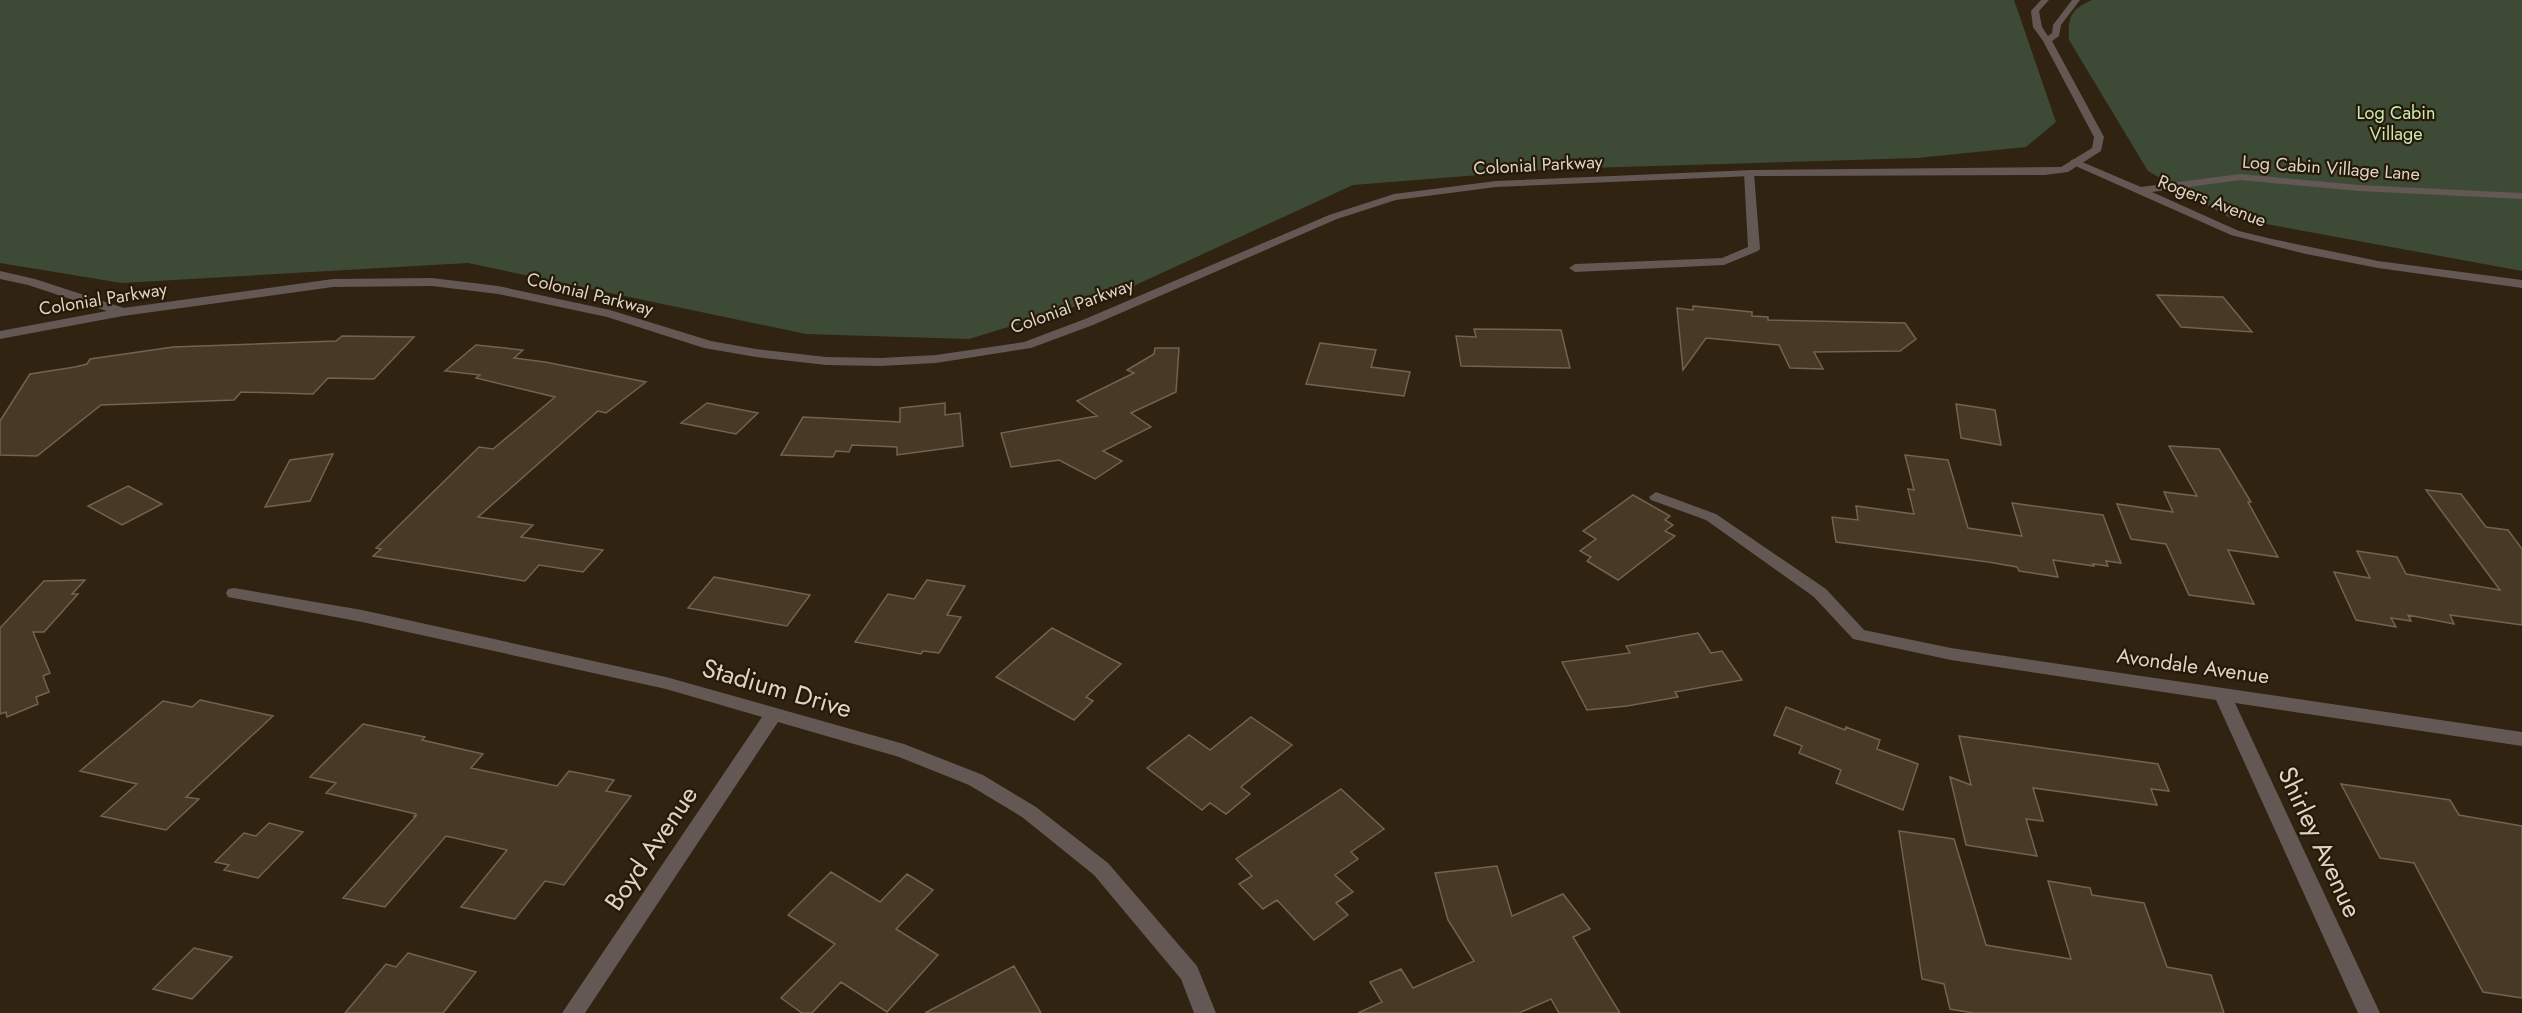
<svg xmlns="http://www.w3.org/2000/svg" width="2522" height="1013" font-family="Jost,sans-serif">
<rect width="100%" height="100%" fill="#302311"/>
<path fill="#3d4b36" d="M 0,0 L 2014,0 L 2056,122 L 2026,147 L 1917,158 L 1553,169 L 1353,185 L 1116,294 L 969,339 L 806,334 L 468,263 L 122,283 L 0,263 Z
M 2092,0 L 2522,0 L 2522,271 L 2228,217 L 2148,171 L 2069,40 C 2068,17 2070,10 2092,0 Z"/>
<path fill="#473926" stroke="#72634f" stroke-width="1.5" d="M 2157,295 L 2223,297 L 2252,332 L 2181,327 Z
M 1693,306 L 1752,312 L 1752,316 L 1768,317 L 1768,320 L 1905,323 L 1916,339 L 1900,351 L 1814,352 L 1823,369 L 1790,368 L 1779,345 L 1706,338 L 1683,370 L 1677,308 L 1693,310 Z
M 1474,329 L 1561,330 L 1570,368 L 1461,366 L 1456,336 L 1476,337 Z
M 342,336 L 414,337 L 374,379 L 328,378 L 313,394 L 241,392 L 234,400 L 101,405 L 37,456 L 0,455 L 0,421 L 30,374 L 75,367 L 87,364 L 90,359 L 173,347 L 336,341 Z
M 1320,343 L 1376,350 L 1371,367 L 1410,372 L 1404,396 L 1306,384 Z
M 476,345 L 523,350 L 514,358 L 545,362 L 646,382 L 606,413 L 598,411 L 478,517 L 533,525 L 521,537 L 603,550 L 583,572 L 539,565 L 525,581 L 373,556 L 381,549 L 376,548 L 479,447 L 493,449 L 555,397 L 476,378 L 480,375 L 445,371 Z
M 1155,348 L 1179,348 L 1176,392 L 1131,413 L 1151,427 L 1103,451 L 1122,461 L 1095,479 L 1059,460 L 1011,467 L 1001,433 L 1097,416 L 1077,401 L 1134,373 L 1127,370 L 1154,354 Z
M 707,403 L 758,413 L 736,434 L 681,423 Z
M 945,403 L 945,415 L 960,413 L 963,446 L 897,455 L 897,447 L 852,445 L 849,452 L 836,451 L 833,457 L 781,455 L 803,417 L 900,422 L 900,408 Z
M 1956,404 L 1995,410 L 2001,445 L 1961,438 Z
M 2169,446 L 2219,449 L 2251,502 L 2248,502 L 2278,557 L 2228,550 L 2254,604 L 2189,595 L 2166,544 L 2131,539 L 2117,504 L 2173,512 L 2164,492 L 2197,496 Z
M 333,454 L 310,501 L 265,507 L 290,460 Z
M 1905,455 L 1948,460 L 1968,528 L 2022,536 L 2012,503 L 2103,515 L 2121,563 L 2106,561 L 2108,566 L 2093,564 L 2094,566 L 2053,560 L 2058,577 L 2019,571 L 2017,567 L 1988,562 L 1836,542 L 1832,517 L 1858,520 L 1856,506 L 1914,514 L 1908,489 L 1914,490 Z
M 128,486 L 162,504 L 122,525 L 88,506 Z
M 2426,490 L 2461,494 L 2486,527 L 2508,530 L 2522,549 L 2522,625 L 2450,615 L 2454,624 L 2408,615 L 2411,621 L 2391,618 L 2396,627 L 2356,620 L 2334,572 L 2370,578 L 2357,551 L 2397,557 L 2406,574 L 2500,590 Z
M 1633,495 L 1670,516 L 1665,520 L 1673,525 L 1665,531 L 1675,536 L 1618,580 L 1587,561 L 1591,557 L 1580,551 L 1596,539 L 1583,531 Z
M 714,577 L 810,595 L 787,626 L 688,608 Z
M 85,580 L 72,594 L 78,594 L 44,632 L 33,632 L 50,673 L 43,676 L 49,692 L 36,697 L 38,704 L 7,717 L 6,712 L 0,714 L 0,628 L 44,581 Z
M 927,580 L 965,586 L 947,615 L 961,617 L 939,653 L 923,651 L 921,654 L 855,642 L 888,594 L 914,599 Z
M 1052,628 L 1121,664 L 1086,697 L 1093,701 L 1074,720 L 996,677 Z
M 1698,633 L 1711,653 L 1722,651 L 1742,680 L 1675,692 L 1678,697 L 1627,706 L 1587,710 L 1562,662 L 1630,653 L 1626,646 Z
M 200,700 L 273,716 L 186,797 L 199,799 L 166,830 L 101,816 L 137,784 L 80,771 L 163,701 L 192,707 Z
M 1786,707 L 1845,730 L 1846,727 L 1880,740 L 1877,749 L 1918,764 L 1903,810 L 1836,783 L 1841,770 L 1799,753 L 1802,746 L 1774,735 Z
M 1251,717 L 1292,745 L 1241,787 L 1250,794 L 1226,814 L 1210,803 L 1202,810 L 1147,768 L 1189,735 L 1210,750 Z
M 363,724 L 425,737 L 422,740 L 483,754 L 471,768 L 557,786 L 569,771 L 614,780 L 606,791 L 631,796 L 564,885 L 545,881 L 515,919 L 461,907 L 507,850 L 446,836 L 385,907 L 343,898 L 416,816 L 414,816 L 416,814 L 326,793 L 336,783 L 310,777 Z
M 1959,736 L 2158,764 L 2169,791 L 2151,789 L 2157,805 L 2033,788 L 2043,821 L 2026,819 L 2037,856 L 1966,845 L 1950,777 L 1971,785 Z
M 2341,784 L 2450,800 L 2459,815 L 2522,826 L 2522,998 L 2483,992 L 2414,863 L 2380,858 Z
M 1341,789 L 1384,829 L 1351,852 L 1358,859 L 1335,875 L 1353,892 L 1336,903 L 1348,915 L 1314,940 L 1277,900 L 1263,909 L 1239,884 L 1252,876 L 1236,859 Z
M 269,823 L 303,832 L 258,878 L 224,870 L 229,865 L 215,862 L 244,833 L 256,836 Z
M 1899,831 L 1954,839 L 1986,945 L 2071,959 L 2048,881 L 2090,888 L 2092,895 L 2144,903 L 2167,967 L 2211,975 L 2224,1013 L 1973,1013 L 1950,1009 L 1944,984 L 1922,979 Z
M 1497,866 L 1512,916 L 1563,894 L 1590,929 L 1573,937 L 1620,1013 L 1559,1013 L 1551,999 L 1519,1013 L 1358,1013 L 1382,1002 L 1370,982 L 1401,969 L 1413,988 L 1474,961 L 1448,920 L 1435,873 Z
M 831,872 L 880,902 L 907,874 L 933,890 L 896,929 L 938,955 L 887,1012 L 841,982 L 812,1013 L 802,1013 L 781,998 L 835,944 L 788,915 Z
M 194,948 L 232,957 L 192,999 L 153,989 Z
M 408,953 L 476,972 L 443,1013 L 345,1013 L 386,964 L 396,967 Z
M 1014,966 L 1041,1013 L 925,1013 Z"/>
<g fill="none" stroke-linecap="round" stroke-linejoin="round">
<path fill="#635853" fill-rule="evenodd" d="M 1749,170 L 1754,173 L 1760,249 L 1758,251 L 1724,265 L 1575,272 L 1569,268 L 1575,264 L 1722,258 L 1748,247 L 1744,173 Z
M 1656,492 L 1716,514 L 1826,589 L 1865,631 L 1867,635 L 1865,639 L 1853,639 L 1814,597 L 1706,520 L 1651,500 L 1649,497 Z"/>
<path fill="#635853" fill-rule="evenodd" d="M 2075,159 L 2141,187 L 2240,174 L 2359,185 L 2522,193 L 2522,199 L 2359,191 L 2240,180 L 2152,192 L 2239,231 L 2272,239 L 2378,261 L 2522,280 L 2522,288 L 2378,268 L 2306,254 L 2231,235 L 2071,164 L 2071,160 Z
M 0,271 L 35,279 L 127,309 L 129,312 L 127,315 L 119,315 L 28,285 L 0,279 Z
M 234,588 L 362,610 L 666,677 L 904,744 L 983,775 L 1036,807 L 1108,863 L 1197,966 L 1216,1013 L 1194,1013 L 1181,979 L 1094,875 L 1022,817 L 969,785 L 899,757 L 778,722 L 585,1013 L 562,1013 L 762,717 L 666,689 L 362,622 L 228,597 L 226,593 L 228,589 Z
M 1859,629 L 1951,648 L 2522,732 L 2522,746 L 2235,703 L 2380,1013 L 2358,1013 L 2216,700 L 1951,660 L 1853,639 L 1851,635 L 1853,631 Z"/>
<path fill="#635853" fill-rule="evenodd" d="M 2041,0 L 2049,0 L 2039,11 L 2042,27 L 2048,36 L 2052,33 L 2053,25 L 2072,0 L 2080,0 L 2061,25 L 2059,36 L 2052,41 L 2104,137 L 2101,151 L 2068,172 L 2045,175 L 1752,176 L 1496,187 L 1396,200 L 1337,219 L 1093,325 L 1031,348 L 936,363 L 881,366 L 826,365 L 756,357 L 704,348 L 607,317 L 498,294 L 432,286 L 333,287 L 123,316 L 0,339 L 0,331 L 123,308 L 333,279 L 432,278 L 498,286 L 610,310 L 711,341 L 756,349 L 826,357 L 881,358 L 936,355 L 1024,342 L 1085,319 L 1329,215 L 1394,194 L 1496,181 L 1752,170 L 2061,167 L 2092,148 L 2094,137 L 2043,41 L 2033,27 L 2031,11 Z"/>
</g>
<g text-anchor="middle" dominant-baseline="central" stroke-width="4.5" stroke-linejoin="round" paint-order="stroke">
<g font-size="18" fill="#c7e9b5" stroke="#261a07">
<text x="2396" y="113">Log Cabin<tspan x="2396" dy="21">Village</tspan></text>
</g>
<g font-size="18" fill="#dcd4c8" stroke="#261a07">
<text transform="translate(1538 165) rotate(-3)">Colonial Parkway</text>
<text transform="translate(2331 168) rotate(4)">Log Cabin Village Lane</text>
<text transform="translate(2212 201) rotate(21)">Rogers Avenue</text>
<text transform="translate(590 294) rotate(14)">Colonial Parkway</text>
<text transform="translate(103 299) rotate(-9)">Colonial Parkway</text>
<text transform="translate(1072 306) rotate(-20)">Colonial Parkway</text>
</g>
<g font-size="21" fill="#dcd4c8" stroke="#261a07">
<text transform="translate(2193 666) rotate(8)">Avondale Avenue</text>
</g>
<g font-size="26" fill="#dcd4c8" stroke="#261a07">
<text transform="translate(777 688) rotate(16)">Stadium Drive</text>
<text transform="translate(2320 842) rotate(65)">Shirley Avenue</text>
<text transform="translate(651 848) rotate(-56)">Boyd Avenue</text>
</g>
</g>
</svg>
